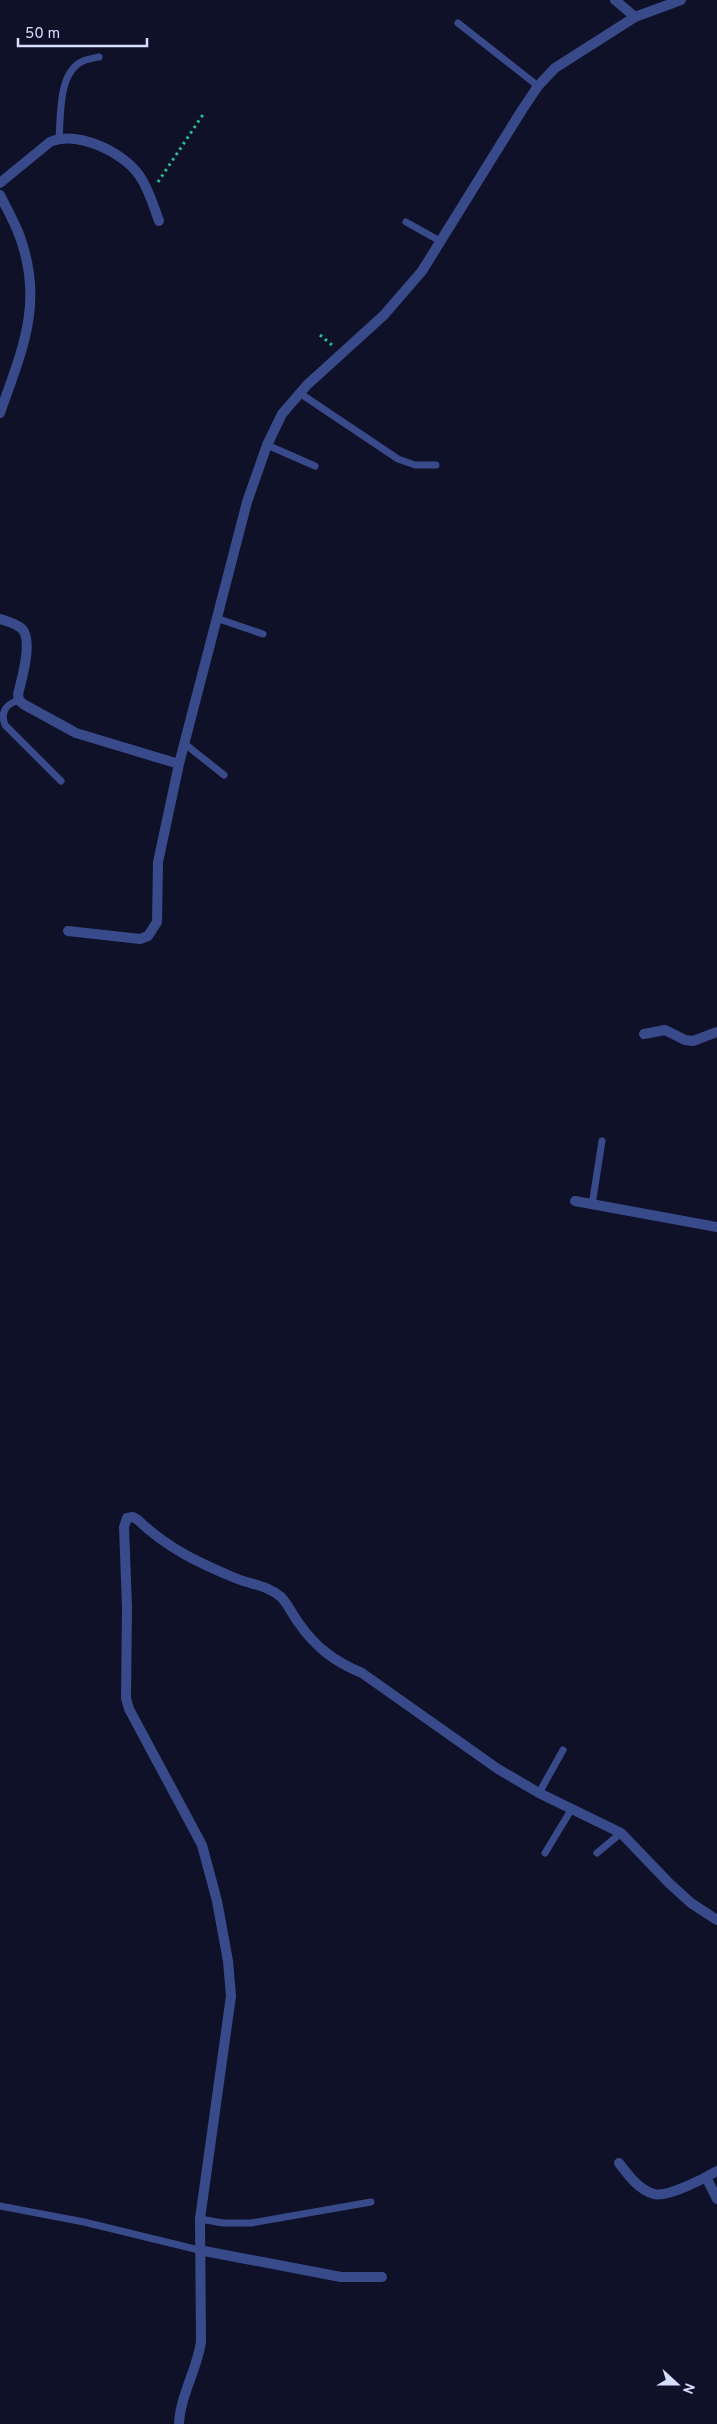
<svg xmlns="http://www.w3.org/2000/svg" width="717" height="2424" font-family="Overpass,sans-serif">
<rect width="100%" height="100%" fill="#0f1129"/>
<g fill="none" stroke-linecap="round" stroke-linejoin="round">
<path stroke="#2bbf90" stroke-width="3" stroke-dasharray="2.5 4" stroke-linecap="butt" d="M 158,182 L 204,113
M 320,335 L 332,345"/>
<path stroke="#384a8a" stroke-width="7" d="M 458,23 L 538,86
M 59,138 C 61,115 58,72 83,61 C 88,59 94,58 99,57
M 406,222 L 440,241
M 301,394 L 398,459 L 415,465 L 436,465
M 267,445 L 315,466
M 216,618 L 263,634
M 19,700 C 6,704 0,712 5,725 L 61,781
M 185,744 L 224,775
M 592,1205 L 602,1141
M 539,1793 L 563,1750
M 545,1853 L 571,1810
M 597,1853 L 621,1833
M 0,2206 L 84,2222 L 199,2250
M 200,2219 L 223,2223 L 251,2223 L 371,2202"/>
<path stroke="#384a8a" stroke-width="10" d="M 615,0 L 635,17
M 0,183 L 50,142 C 77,130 123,152 139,175 C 149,189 153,205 159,221
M 0,195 C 7,209 15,223 20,237 C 44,304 22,350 0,413
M 0,619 C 8,622 16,623 22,629 C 33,640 22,679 18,694 L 19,700 L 23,704 L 76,733 L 179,764
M 68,931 L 140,939 L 148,936 L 157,922 L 158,862 L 179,764 L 247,502 L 267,445 L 282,414 L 307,385 L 384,315 L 422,271 L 522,110 L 538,86 L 555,68 L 635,17 L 681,0
M 644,1034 L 665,1030 L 685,1040 L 693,1041 L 717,1032
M 575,1201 L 717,1227
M 619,2163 C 628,2175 639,2190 654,2194 C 667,2198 705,2178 717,2171
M 706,2177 L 717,2199
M 199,2250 L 341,2277 L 382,2277
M 179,2424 C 180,2396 197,2370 201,2342 L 200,2219 L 231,1996 L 228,1961 L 217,1901 L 202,1845 L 129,1709 L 126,1698 L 127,1607 L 124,1527 L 127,1518 L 133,1517 L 138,1520 C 167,1548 199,1563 235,1578 C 251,1585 268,1585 281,1597 C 288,1604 292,1614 298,1622 C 315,1647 335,1662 362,1673 L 498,1769 L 539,1793 L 621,1833 L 669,1883 L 691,1903 L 717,1920"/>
</g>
<g transform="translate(677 2384) rotate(111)" stroke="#0f1129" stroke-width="4" paint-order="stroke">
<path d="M0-4L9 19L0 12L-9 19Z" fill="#d7ddff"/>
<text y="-8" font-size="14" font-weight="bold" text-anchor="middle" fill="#d7ddff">N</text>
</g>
<path d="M18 38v8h129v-8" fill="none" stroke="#d7ddff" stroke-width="2.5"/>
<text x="25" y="38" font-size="15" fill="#d7ddff" stroke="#0f1129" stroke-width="4" paint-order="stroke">50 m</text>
</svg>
